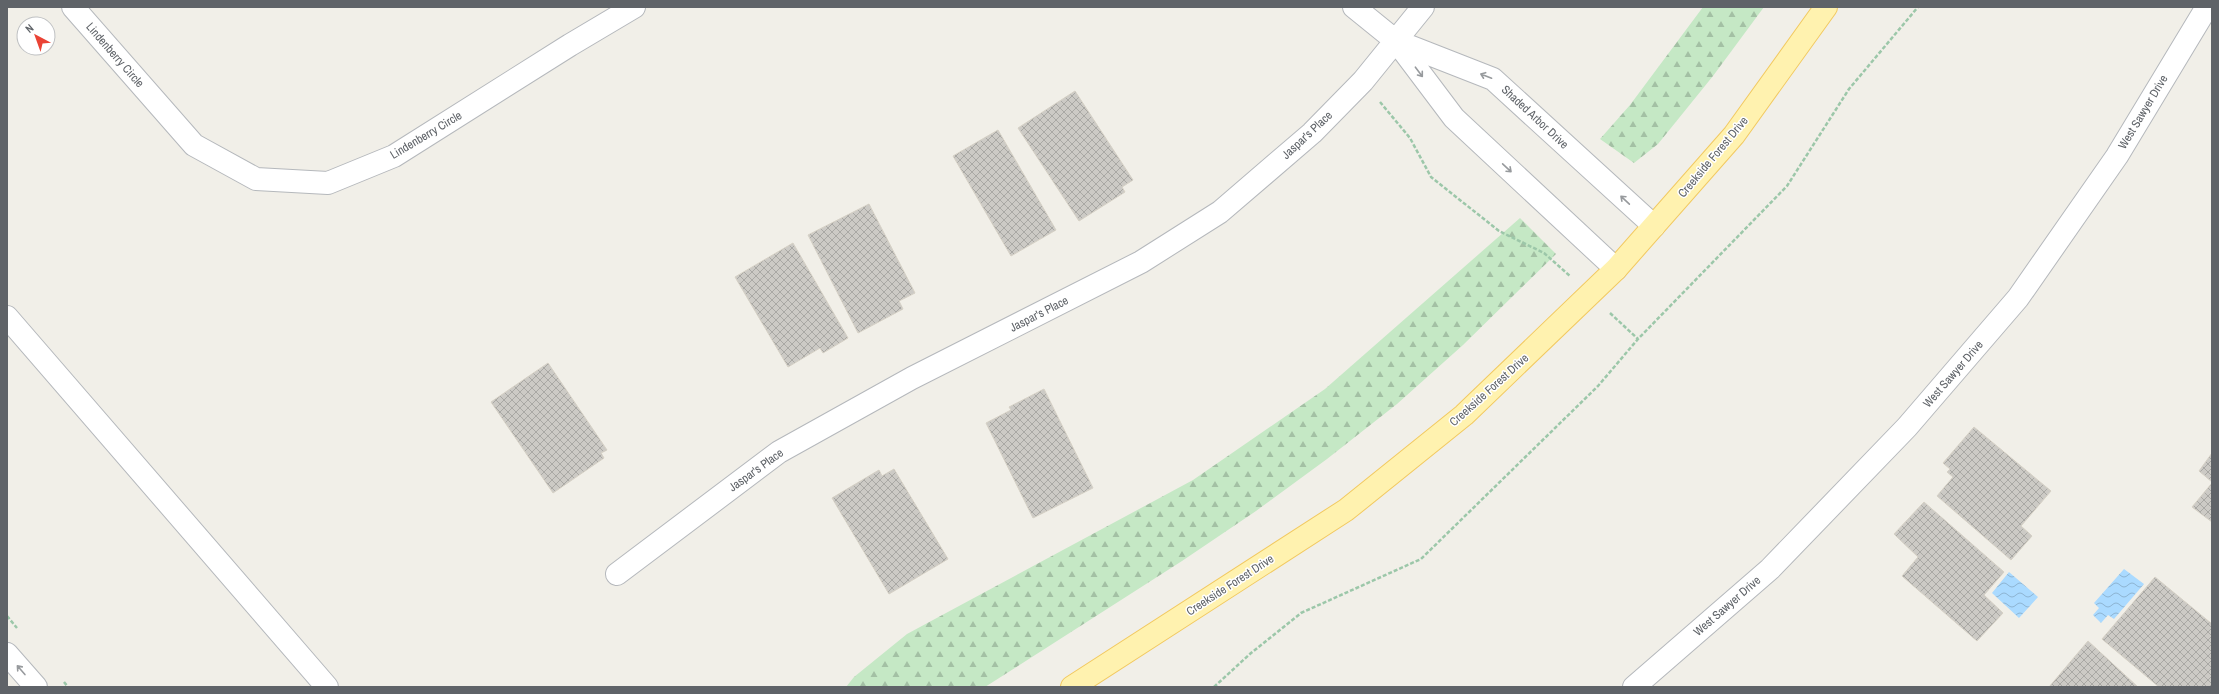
<svg xmlns="http://www.w3.org/2000/svg" width="2219" height="694" font-family="'Archivo Narrow',sans-serif">
<defs>
<pattern id="forest-firs" width="22" height="20" patternUnits="userSpaceOnUse"><rect width="22" height="20" fill="#c5e8c5"/><path d="M5 1l3.5 6h-7zM16 11l3.5 6h-7z" fill="#a3c0a4"/></pattern>
<pattern id="water-waves" width="16" height="10" patternUnits="userSpaceOnUse"><rect width="16" height="10" fill="#aadaff"/><path d="M0 5q4-4 8 0t8 0" fill="none" stroke="#8eb4d2"/></pattern>
<pattern id="building-cross-hatch" width="8" height="8" patternUnits="userSpaceOnUse"><rect width="8" height="8" fill="#cccac5"/><path d="M0 0l8 8M0 8l8-8" fill="none" stroke="#a9a8a4"/></pattern>
</defs>
<rect width="100%" height="100%" fill="#f1efe8"/>
<path fill="url(#forest-firs)" d="M 1703,7 L 1764,7 L 1713,76 L 1658,144 L 1634,163 L 1600,139 L 1630,105 Z
M 1520,218 L 1556,254 L 1463,345 L 1397,404 L 1327,459 L 1256,511 L 1182,561 L 985,687 L 846,687 L 854,677 L 907,634 L 1193,480 L 1325,389 Z"/>
<path fill="url(#water-waves)" d="M 2124,569 L 2144,584 L 2114,619 L 2108,615 L 2101,623 L 2093,615 L 2099,608 L 2094,603 Z
M 2009,572 L 2038,597 L 2019,618 L 1992,593 Z"/>
<path fill="url(#building-cross-hatch)" stroke="#d6d1c6" d="M 1075,91 L 1133,180 L 1122,187 L 1125,192 L 1079,221 L 1018,128 Z
M 998,130 L 1056,230 L 1011,256 L 953,156 Z
M 869,204 L 915,293 L 899,301 L 903,309 L 858,333 L 808,235 Z
M 793,243 L 848,338 L 823,353 L 820,348 L 788,367 L 735,277 Z
M 548,363 L 607,450 L 601,453 L 604,458 L 553,493 L 491,402 Z
M 1044,389 L 1093,488 L 1033,518 L 986,423 L 1011,410 L 1009,407 Z
M 1974,427 L 2051,491 L 2021,526 L 2032,536 L 2011,560 L 1937,496 L 1953,477 L 1947,472 L 1950,469 L 1943,463 Z
M 2212,453 L 2212,482 L 2199,471 Z
M 894,469 L 948,559 L 889,594 L 832,498 L 879,470 L 882,476 Z
M 2212,483 L 2212,522 L 2192,507 Z
M 1924,502 L 2004,572 L 1984,595 L 2003,613 L 1977,641 L 1902,576 L 1918,557 L 1894,534 Z
M 2155,577 L 2212,624 L 2212,687 L 2159,687 L 2102,639 Z
M 2088,641 L 2138,687 L 2049,687 Z"/>
<g fill="none" stroke-linecap="round" stroke-linejoin="round">
<g stroke="#b5b8bc" stroke-width="24">
<path id="minor" d="M 73,7 L 194,145 L 256,179 L 328,183 L 394,156 L 570,45 L 634,7
M 1354,7 L 1396,41 L 1454,118 L 1616,269
M 1396,41 L 1493,79 L 1654,226
M 7,317 L 327,687
M 617,574 L 779,452 L 912,378 L 1141,262 L 1220,212 L 1312,133 L 1363,81 L 1423,7
M 7,654 L 36,687
M 1634,687 L 1770,569 L 1907,427 L 2018,298 L 2117,156 L 2207,7"/>
</g>
<g stroke="#f2c960" stroke-width="24">
<path id="major" d="M 1072,687 L 1346,510 L 1464,415 L 1616,269 L 1734,135 L 1826,7"/>
</g>
<path stroke="#9cc7a9" stroke-width="2.5" stroke-dasharray="4 2" stroke-linecap="butt" d="M 1380,102 L 1410,138 L 1431,177 L 1499,231 L 1544,253 L 1570,276
M 1610,313 L 1638,339
M 7,616 L 17,628
M 64,682 L 68,687
M 1214,687 L 1251,653 L 1301,613 L 1421,559 L 1598,386 L 1638,339 L 1787,186 L 1849,89 L 1918,7"/>
<use href="#minor" stroke="#fff" stroke-width="22"/>
<use href="#major" stroke="#fff2af" stroke-width="22"/>
</g>
<defs><path id="oneway-shaft" d="M-6 0H5M1.5-3L5.5 0L1.5 3" fill="none" stroke-width="1.6" stroke-linecap="round" stroke-linejoin="round"/></defs>
<g stroke="#979a9d">
<use href="#oneway-shaft" transform="translate(1419 72) rotate(53)"/>
<use href="#oneway-shaft" transform="translate(1486 76) rotate(-159)"/>
<use href="#oneway-shaft" transform="translate(1507 168) rotate(43)"/>
<use href="#oneway-shaft" transform="translate(1625 200) rotate(-137)"/>
<use href="#oneway-shaft" transform="translate(21 670) rotate(-131)"/>
</g>
<g text-anchor="middle" dominant-baseline="central" stroke-width="3" stroke-linejoin="round" paint-order="stroke">
<g font-size="12" fill="#5f6368" stroke="#fff">
<text transform="translate(115 55) rotate(49)">Lindenberry Circle</text>
<text transform="translate(2143 112) rotate(-59)">West Sawyer Drive</text>
<text transform="translate(1535 117) rotate(43)">Shaded Arbor Drive</text>
<text transform="translate(426 135) rotate(-31)">Lindenberry Circle</text>
<text transform="translate(1307 135) rotate(-43)">Jaspar's Place</text>
<text transform="translate(1713 157) rotate(-50)">Creekside Forest Drive</text>
<text transform="translate(1039 314) rotate(-27)">Jaspar's Place</text>
<text transform="translate(1953 374) rotate(-49)">West Sawyer Drive</text>
<text transform="translate(1489 390) rotate(-42)">Creekside Forest Drive</text>
<text transform="translate(756 470) rotate(-36)">Jaspar's Place</text>
<text transform="translate(1230 585) rotate(-33)">Creekside Forest Drive</text>
<text transform="translate(1727 606) rotate(-41)">West Sawyer Drive</text>
</g>
</g>
<rect width="2219" height="694" fill="none" stroke="#5f6368" stroke-width="16"/>
<g transform="translate(36 36) rotate(319)"><circle r="19" fill="#ffffff" stroke="#bfc1c3"/>
<path d="M0-3L7 15L0 10L-7 15Z" fill="#ea4335"/>
<text y="-6" font-size="11" font-weight="bold" text-anchor="middle" fill="#5f6368">N</text>
</g>
</svg>
